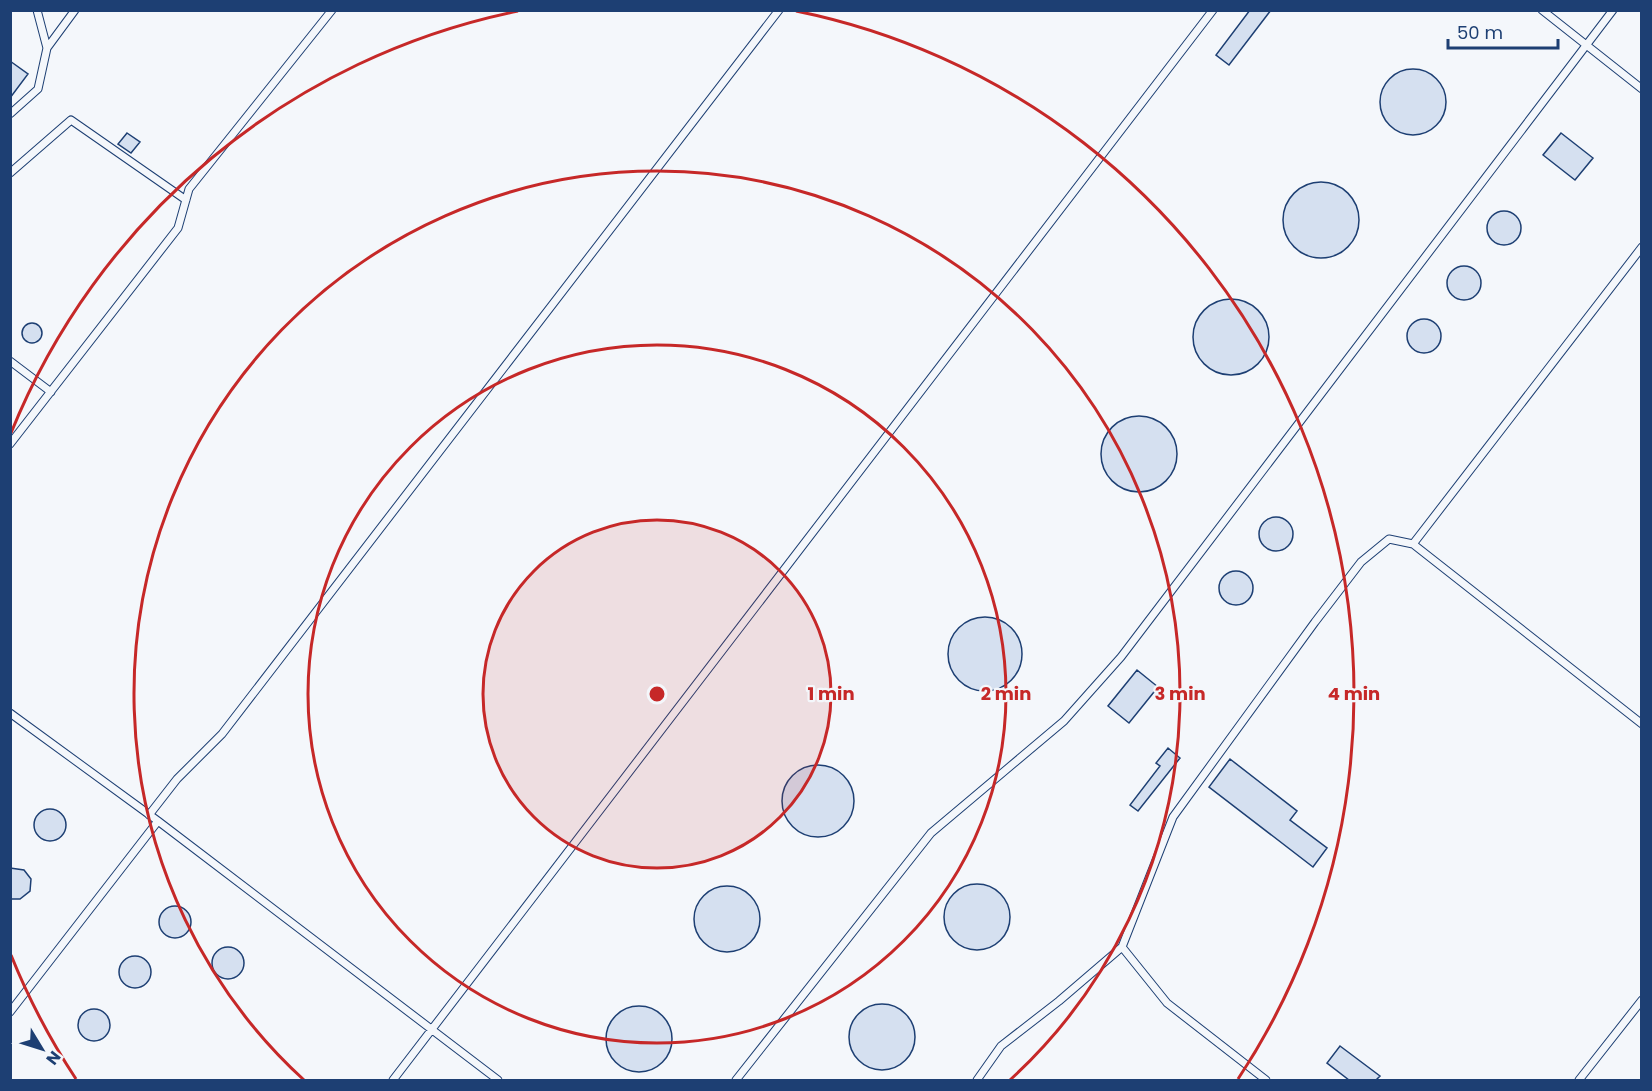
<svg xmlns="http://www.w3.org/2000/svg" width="1652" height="1091" font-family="Poppins,sans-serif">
<rect width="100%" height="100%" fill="#f4f7fb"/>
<path fill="#d5e0f0" stroke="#1d3f73" stroke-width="1.5" d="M 1250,10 L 1271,10 L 1229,65 L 1216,55 Z
M 10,61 L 28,74 L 10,98 Z
M1380 102a33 33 0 1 1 66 0a33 33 0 1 1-66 0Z
M 127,133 L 140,142 L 131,153 L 118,144 Z
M 1561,133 L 1593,158 L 1575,180 L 1543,155 Z
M1283 220a38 38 0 1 1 76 0a38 38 0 1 1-76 0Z
M1487 228a17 17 0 1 1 34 0a17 17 0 1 1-34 0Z
M1447 283a17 17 0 1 1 34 0a17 17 0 1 1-34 0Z
M1193 337a38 38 0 1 1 76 0a38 38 0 1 1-76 0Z
M1407 336a17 17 0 1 1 34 0a17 17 0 1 1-34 0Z
M22 333a10 10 0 1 1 20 0a10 10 0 1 1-20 0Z
M1101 454a38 38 0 1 1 76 0a38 38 0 1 1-76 0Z
M1259 534a17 17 0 1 1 34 0a17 17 0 1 1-34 0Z
M1219 588a17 17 0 1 1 34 0a17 17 0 1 1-34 0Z
M948 654a37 37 0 1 1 74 0a37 37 0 1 1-74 0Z
M 1137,670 L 1158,687 L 1129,723 L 1108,706 Z
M 1168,748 L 1180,758 L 1138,811 L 1130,805 L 1160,766 L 1156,763 Z
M 1230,759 L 1297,811 L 1290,820 L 1327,848 L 1313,867 L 1209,787 Z
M782 801a36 36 0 1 1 72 0a36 36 0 1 1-72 0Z
M34 825a16 16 0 1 1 32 0a16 16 0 1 1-32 0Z
M 10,868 L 24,870 L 31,879 L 30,891 L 20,899 L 10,899 Z
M944 917a33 33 0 1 1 66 0a33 33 0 1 1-66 0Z
M694 919a33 33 0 1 1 66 0a33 33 0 1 1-66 0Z
M159 922a16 16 0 1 1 32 0a16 16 0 1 1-32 0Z
M212 963a16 16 0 1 1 32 0a16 16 0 1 1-32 0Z
M119 972a16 16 0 1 1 32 0a16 16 0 1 1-32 0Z
M849 1037a33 33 0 1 1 66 0a33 33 0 1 1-66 0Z
M606 1039a33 33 0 1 1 66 0a33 33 0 1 1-66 0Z
M78 1025a16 16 0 1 1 32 0a16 16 0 1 1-32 0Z
M 1340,1046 L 1380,1076 L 1376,1080 L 1349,1080 L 1327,1063 Z"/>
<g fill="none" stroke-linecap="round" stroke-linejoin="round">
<g stroke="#1d3f73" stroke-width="9">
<path id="service" d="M 1542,10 L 1642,89
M 47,48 L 75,10
M 10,114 L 38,89 L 47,48 L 37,10
M 10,173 L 71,120 L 186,200
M 10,361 L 51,392
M 10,444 L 178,228 L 189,189 L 332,10
M 1413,544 L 1642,247
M 10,713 L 158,821 L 498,1080
M 149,815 L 177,779 L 222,734 L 779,10
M 1122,947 L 1167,1003 L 1266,1080
M 10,1012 L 158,821
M 393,1080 L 1213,10
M 736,1080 L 931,833 L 1064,721 L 1121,657 L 1613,10
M 977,1080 L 1001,1046 L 1059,1001 L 1122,947 L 1173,817 L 1315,622 L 1361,562 L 1389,539 L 1413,544 L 1642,724
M 1579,1080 L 1642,1000"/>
</g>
<use href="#service" stroke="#f4f7fb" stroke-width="7"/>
</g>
<circle cx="657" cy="694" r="174" fill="#c62828" fill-opacity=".12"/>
<g fill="none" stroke="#c62828" stroke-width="3">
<circle cx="657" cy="694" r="174"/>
<circle cx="657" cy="694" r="349"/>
<path d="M304 1080A523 523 0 1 1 1010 1080"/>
<path d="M76 1079A697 697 0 0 1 11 955M11 433A697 697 0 0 1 518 11M796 11A697 697 0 0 1 1238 1079"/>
</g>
<circle cx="657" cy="694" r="9" fill="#c62828" stroke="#f4f7fb" stroke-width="3"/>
<g font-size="18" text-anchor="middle" font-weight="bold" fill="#c62828" stroke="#f4f7fb" stroke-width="4.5" stroke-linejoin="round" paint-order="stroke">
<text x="831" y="700">1 min</text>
<text x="1006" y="700">2 min</text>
<text x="1180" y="700">3 min</text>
<text x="1354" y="700">4 min</text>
</g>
<rect width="1652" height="1091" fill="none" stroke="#1d3f73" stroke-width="24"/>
<g transform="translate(42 1049) rotate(128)" stroke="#f4f7fb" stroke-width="4.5" paint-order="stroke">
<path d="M0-4.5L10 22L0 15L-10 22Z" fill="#1d3f73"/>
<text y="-9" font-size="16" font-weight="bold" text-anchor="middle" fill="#1d3f73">N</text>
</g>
<path d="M1448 39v9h110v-9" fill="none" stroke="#1d3f73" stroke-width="3"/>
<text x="1457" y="39" font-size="18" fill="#1d3f73" stroke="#f4f7fb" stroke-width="4.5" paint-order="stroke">50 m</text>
</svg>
